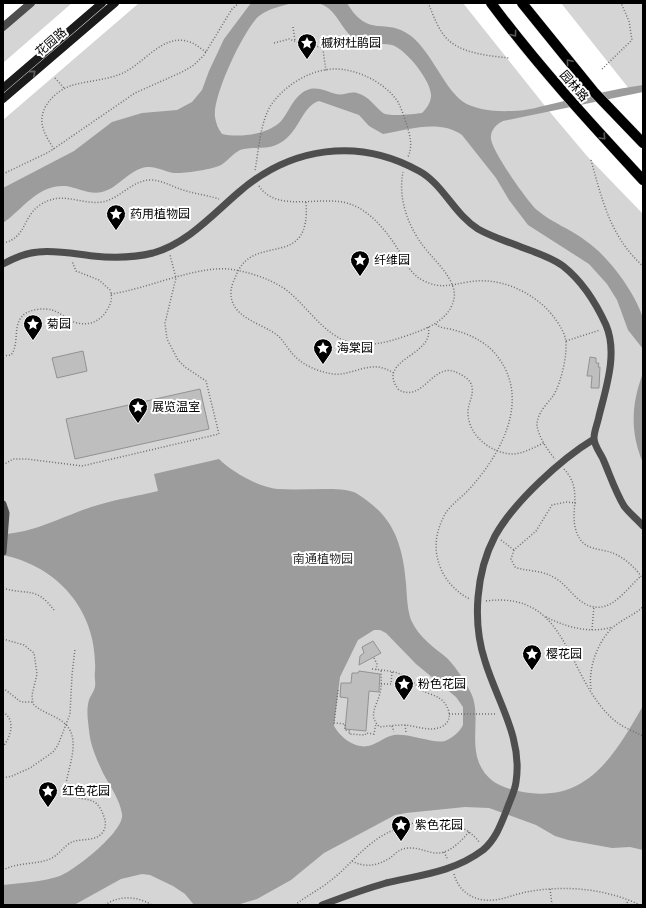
<svg xmlns="http://www.w3.org/2000/svg" width="646" height="908" font-family="Karla,'Noto Sans SC',sans-serif">
<rect width="100%" height="100%" fill="#fff"/>
<path fill="#d5d5d5" d="M 26,3 L 72,3 L 3,63 L 3,23 Z
M 139,3 L 463,3 L 549,111 L 587,156 L 643,214 L 643,905 L 3,905 L 3,120 Z
M 561,3 L 643,3 L 643,88 L 630,90 Z"/>
<path fill="#9c9c9c" fill-rule="evenodd" d="M 251,3 L 294,3 C 283,5 268,9 259,16 C 244,29 212,97 215,117 C 216,123 218,129 222,134 C 239,138 269,135 282,120 C 290,110 295,93 310,89 C 319,87 328,92 336,94 C 343,96 350,91 357,93 C 369,96 374,106 383,113 C 389,117 415,114 422,113 C 426,109 430,104 431,97 C 433,83 406,49 392,45 C 379,42 368,48 356,40 C 340,30 337,7 317,3 L 347,3 C 369,40 385,16 411,36 C 432,53 443,86 462,101 C 474,110 497,112 512,111 C 527,111 542,106 556,103 C 585,96 614,89 643,85 L 643,92 L 503,121 C 496,124 490,131 491,139 C 492,151 527,201 537,210 C 552,223 571,229 586,241 C 596,248 606,258 614,268 C 626,283 637,300 643,318 C 645,327 643,340 643,349 L 628,330 L 617,300 L 607,284 L 589,264 L 528,225 L 509,200 L 496,178 L 462,135 C 439,119 408,130 383,134 L 369,126 L 359,115 L 319,101 C 301,106 299,136 276,145 C 264,150 251,146 240,150 C 232,154 228,161 221,165 C 213,169 188,173 179,173 C 168,174 158,166 147,167 C 129,169 119,188 102,192 C 90,195 78,188 66,186 C 38,184 24,208 3,223 L 3,188 L 74,151 L 112,122 L 142,113 L 177,110 L 192,102 L 202,90 L 209,71 L 224,39 Z
M 643,373 L 643,463 C 630,432 631,405 643,373 Z
M 219,459 C 232,472 260,488 278,489 C 294,490 310,489 326,489 C 334,489 348,489 356,493 C 364,498 376,507 382,514 C 399,533 404,559 406,583 C 407,596 407,608 411,620 C 419,638 434,647 448,659 C 457,669 465,681 471,693 C 481,714 470,740 479,763 C 487,781 500,787 518,791 C 586,806 614,756 643,706 L 643,850 L 630,847 L 612,848 L 568,840 L 555,836 L 536,825 L 489,808 L 465,807 L 406,813 L 395,815 L 324,853 L 291,880 L 257,899 L 237,905 L 194,905 L 185,894 L 173,886 L 150,875 L 142,874 L 121,879 L 74,905 L 3,905 L 3,885 C 22,883 41,882 60,876 C 75,870 125,831 122,814 C 120,800 110,786 103,773 C 97,760 90,745 89,730 C 88,721 86,710 89,700 C 90,696 94,692 95,687 C 96,682 94,677 95,672 C 98,613 60,567 3,555 L 3,534 C 35,533 67,514 98,505 C 117,499 138,496 158,491 L 154,474 ZM 374,630 L 380,630 L 386,633 L 416,664 L 456,697 L 463,707 L 463,725 C 460,732 452,738 445,741 C 433,744 410,733 394,735 C 382,737 373,749 360,746 C 349,744 339,735 334,726 L 340,677 L 358,640 Z"/>
<path fill="#bebebe" stroke="#929292" d="M 83,351 L 87,371 L 57,378 L 52,358 Z
M 590,357 L 596,358 L 596,363 L 599,363 L 598,367 L 600,367 L 599,388 L 591,388 L 592,376 L 587,376 Z
M 200,389 L 209,429 L 75,459 L 66,419 Z
M 373,641 L 381,653 L 359,665 L 360,656 L 364,653 L 362,647 Z
M 359,671 L 380,674 L 379,692 L 369,691 L 366,731 L 345,729 L 348,698 L 340,697 L 341,683 L 351,683 L 352,673 L 358,673 Z"/>
<g fill="none" stroke-linecap="round" stroke-linejoin="round">
<g stroke="#dbdbdb" stroke-width="11">
<path id="primary" d="M 491,3 C 538,66 590,123 643,180
M 522,3 L 594,92 L 643,143"/>
</g>
<path stroke="#707070" stroke-width="1.5" stroke-dasharray="1 2" stroke-linecap="butt" d="M 428,3 C 434,16 439,34 452,43 C 467,54 491,56 509,58
M 293,27 L 295,41
M 274,43 L 289,39 L 305,45 L 321,47 L 323,50 L 326,71
M 602,69 L 632,40 L 629,21 L 621,3
M 55,78 L 64,88
M 54,149 C 50,143 45,135 43,128 C 37,108 56,90 73,85 C 88,81 104,80 118,75 C 143,67 161,32 190,42 C 196,44 201,49 206,52
M 591,160 C 602,200 611,238 643,266
M 255,170 C 259,149 260,123 271,105 C 284,86 309,70 333,69 C 356,68 386,83 398,102 C 402,109 404,118 407,125 C 410,137 413,145 408,157
M 3,174 L 49,152 L 135,93 L 182,72 L 194,65 L 204,55 L 232,9 L 239,3
M 259,186 C 277,214 323,194 350,204 C 371,211 388,233 399,251 C 406,263 411,275 424,281 C 441,289 450,285 468,282 C 496,277 524,288 545,307 C 553,315 562,327 565,337 C 569,351 561,384 553,396 C 547,404 537,413 537,425 C 538,436 548,451 555,459
M 306,202 C 311,271 256,232 237,273 C 235,278 232,284 231,290 C 229,318 260,322 277,335 C 283,340 286,346 291,352 C 300,364 318,372 333,374 C 350,376 366,363 383,368 C 387,369 390,371 394,373
M 3,243 C 27,238 22,217 40,205 C 62,190 80,205 102,202 C 120,199 133,179 152,180 C 164,181 173,187 183,190 C 195,194 207,195 219,199
M 111,294 C 148,289 201,263 235,270 C 252,273 270,279 285,289 C 308,306 324,337 353,343 C 373,348 398,339 417,332 C 433,326 450,317 454,299 C 458,279 431,258 421,243 C 407,223 398,197 403,172
M 436,324 C 440,328 445,328 450,329 C 470,334 488,342 500,360 C 529,402 501,453 472,486 C 464,496 451,504 445,514 C 435,533 433,550 441,569 C 446,581 458,594 470,599
M 428,327 C 436,356 374,359 399,390 C 424,403 433,360 458,373 C 464,376 471,380 472,387 C 474,396 467,405 468,414 C 469,436 491,453 512,454 C 523,454 534,447 544,443
M 566,341 L 600,330
M 3,356 L 11,355 C 21,342 10,321 28,312 C 34,309 45,308 52,310 C 59,312 64,317 70,320 C 84,328 100,323 107,310 C 111,303 113,298 110,290 L 99,280 L 76,271 L 72,261
M 3,465 L 13,459 L 27,459 L 82,466 L 219,434 L 206,381 L 185,367 L 178,360 L 167,339 L 165,323 L 176,278 L 170,255
M 564,469 C 586,492 565,516 580,539 C 586,549 599,549 610,552 C 623,556 636,568 643,579
M 576,503 L 566,502 L 552,505 L 536,531 L 514,550 L 511,559 L 515,567 C 527,572 540,569 555,578 C 564,583 570,592 578,599 C 606,622 623,592 641,576
M 501,540 L 514,550
M 3,588 C 27,596 35,585 54,610
M 486,601 C 570,590 565,678 614,720 C 622,727 633,731 643,736
M 546,617 C 566,627 590,634 612,627
M 592,630 L 594,606
M 3,639 L 24,645 L 34,653 L 37,674 L 32,695 L 33,704 C 41,712 54,715 63,722 C 82,737 69,764 66,784 C 67,788 68,791 72,794 C 83,804 96,792 104,817 C 106,822 106,827 103,832 C 96,842 82,838 72,842 C 65,845 59,855 50,859 C 35,865 18,862 3,870
M 374,658 L 377,664 L 376,670
M 372,669 C 383,670 393,671 403,675 C 411,679 417,687 425,692 C 429,694 435,695 439,698 C 449,704 455,721 441,727 C 430,732 416,726 405,725 C 396,725 388,726 380,727 C 367,716 377,706 380,693 C 382,686 381,678 381,670
M 381,684 L 391,684 L 392,672
M 3,688 L 21,702 L 32,702
M 591,689 C 588,669 597,643 612,628 C 621,620 634,615 643,607
M 338,690 L 334,723 L 345,724 L 345,730 L 350,731 L 349,734 L 365,735 L 366,733 L 374,734 L 376,723
M 3,712 C 16,720 11,736 3,747
M 449,714 L 497,714
M 405,725 L 406,732
M 392,726 L 394,732
M 3,778 L 12,776 L 30,768 L 53,752 L 58,745 L 70,714 L 72,675 L 75,649
M 444,852 L 448,860
M 352,861 C 365,868 377,866 390,858 C 394,855 398,850 403,849 C 413,846 421,850 430,852 C 447,857 459,843 469,832
M 454,874 C 458,889 469,898 484,900 C 498,902 512,895 526,892 C 563,885 605,888 640,905
M 550,889 L 552,905
M 105,905 C 119,895 137,896 152,905
M 295,905 C 306,896 319,890 330,881 C 346,869 357,854 373,842 C 403,819 454,809 480,843
M 625,905 L 629,900"/>
<path stroke="#4e4e4e" stroke-width="7" d="M 3,264 C 14,258 25,253 38,252 C 56,250 75,254 93,256 C 113,258 133,258 153,253 C 188,243 212,215 239,192 C 291,147 358,137 419,171 C 443,184 454,214 478,229 C 492,237 506,241 521,247 C 534,252 551,257 563,266 C 582,281 596,303 606,325 C 618,353 606,388 599,416 C 598,422 594,431 594,438 C 594,445 600,453 603,459 C 610,475 615,491 624,506 C 629,513 637,519 643,526
M 3,504 L 6,513 L 3,552
M 322,905 C 343,897 365,889 386,883 C 420,875 454,872 483,850 C 496,839 501,824 507,809 C 510,800 515,791 516,782 C 523,738 497,701 485,661 C 472,622 476,572 495,536 C 514,502 561,459 594,439"/>
<path stroke="#4e4e4e" stroke-width="8" d="M 3,27 L 31,3"/>
<path stroke="#1b1b1b" stroke-width="8" d="M 3,88 L 102,3
M 3,99 L 115,3"/>
<use href="#primary" stroke="#000" stroke-width="10"/>
</g>
<defs><path id="oneway-chevron" d="M-2-3.5L2.5 0L-2 3.5" fill="none" stroke-width="1.6" stroke-linecap="round" stroke-linejoin="round"/></defs>
<g stroke="#595959">
<use href="#oneway-chevron" transform="translate(514 34) rotate(53)"/>
<use href="#oneway-chevron" transform="translate(569 62) rotate(-130)"/>
<use href="#oneway-chevron" transform="translate(603 137) rotate(47)"/>
</g>
<use stroke="#5f5f5f" href="#oneway-chevron" transform="translate(33 73) rotate(-41)"/>
<defs>
<g id="sight-pin" transform="scale(1)"><path d="M0 17L-7.5 6A9.5 9.5 0 1 1 7.5 6Z" fill="#000" stroke="#fff"/><path d="M0-6L1.8-2.2L6-1.7L2.9 1.2L3.7 5.4L0 3.3L-3.7 5.4L-2.9 1.2L-6-1.7L-1.8-2.2Z" fill="#fff"/></g>
</defs>
<g fill-rule="evenodd">
<use href="#sight-pin" x="307" y="43"/>
<use href="#sight-pin" x="116" y="214"/>
<use href="#sight-pin" x="360" y="260"/>
<use href="#sight-pin" x="33" y="324"/>
<use href="#sight-pin" x="323" y="348"/>
<use href="#sight-pin" x="138" y="407"/>
<use href="#sight-pin" x="532" y="654"/>
<use href="#sight-pin" x="404" y="684"/>
<use href="#sight-pin" x="48" y="791"/>
<use href="#sight-pin" x="401" y="825"/>
</g>
<g text-anchor="middle" dominant-baseline="central" stroke-width="4" stroke-linejoin="round" paint-order="stroke">
<g font-size="12" fill="#000" stroke="#fff">
<text transform="translate(51 42) rotate(-41)">花园路</text>
<text transform="translate(574 86) rotate(49)">园林路</text>
</g>
<g font-size="12" fill="#000" stroke="#fff" text-anchor="start">
<text x="321" y="43">槭树杜鹃园</text>
<text x="130" y="214">药用植物园</text>
<text x="374" y="260">纤维园</text>
<text x="47" y="324">菊园</text>
<text x="337" y="348">海棠园</text>
<text x="152" y="407">展览温室</text>
<text x="546" y="654">樱花园</text>
<text x="418" y="684">粉色花园</text>
<text x="62" y="791">红色花园</text>
<text x="415" y="825">紫色花园</text>
</g>
<g font-size="12" fill="#2c2c2c" stroke="#fff">
<text x="323" y="559">南通植物园</text>
</g>
</g>
<rect width="646" height="908" fill="none" stroke="#000000" stroke-width="8"/>
</svg>
